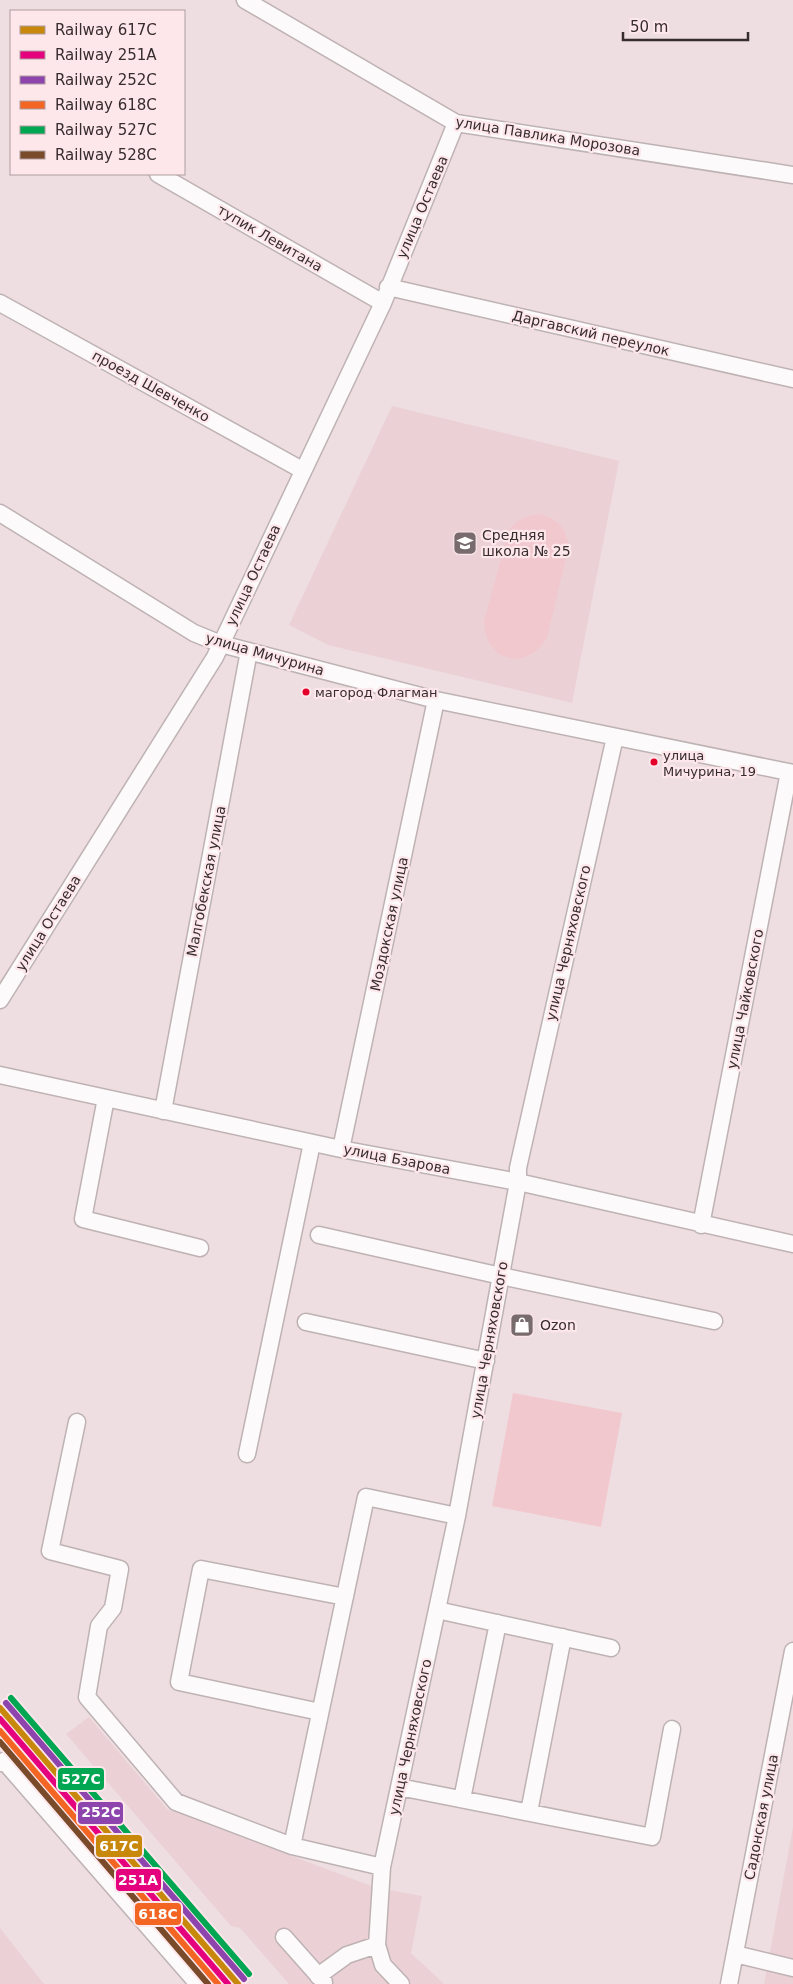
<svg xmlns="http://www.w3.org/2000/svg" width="793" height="1984" font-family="'DejaVu Sans',sans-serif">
<rect width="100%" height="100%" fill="#eedee1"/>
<path fill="#ebd1d5" d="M 392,406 L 619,461 L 572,703 L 328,645 L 289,625 Z
M 89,1717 L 167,1809 L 374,1887 L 422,1896 L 411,1953 L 444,1984 L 289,1984 L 240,1928 L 231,1926 L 66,1734 Z
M 793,1827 L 793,1984 L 764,1984 Z
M 0,1928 L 44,1984 L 0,1984 Z"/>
<path fill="#f2c8cf" d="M 540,514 C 558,519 566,528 569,546 L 547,638 C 526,673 484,661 484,621 L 509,529 C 518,519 526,516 540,514 Z
M 513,1393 L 622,1413 L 601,1527 L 492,1506 Z"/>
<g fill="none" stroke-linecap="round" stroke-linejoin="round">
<g stroke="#beb2b4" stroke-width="19">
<path id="minor" d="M 245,0 L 456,123 L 793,175
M 158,174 L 383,303
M 388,287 L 793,379
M 0,303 L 302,470
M 0,513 L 194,633 L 221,644 L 436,700 L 793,773
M 0,1000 L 215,657 L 383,303 L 456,123
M 0,1075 L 341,1149 L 518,1182 L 793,1244
M 106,1098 L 83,1219 L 200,1248
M 163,1111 L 249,651
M 341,1149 L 436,700
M 701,1225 L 789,772
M 319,1235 L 501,1276 L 714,1321
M 306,1322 L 486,1361
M 77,1422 L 50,1551 L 120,1569 L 113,1608 L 99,1626 L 87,1697 L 176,1802 L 292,1846
M 247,1454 L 312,1143
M 437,1610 L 611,1648
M 320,1712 L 179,1682 L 201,1569 L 345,1597
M 0,1763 L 4,1761 L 198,1984
M 399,1787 L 652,1837 L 672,1729
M 462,1799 L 498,1623
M 529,1812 L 563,1637
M 382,1867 L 292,1846 L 366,1497 L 457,1516
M 284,1937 L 324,1982
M 735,1954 L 793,1968
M 318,1976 L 347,1955 L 377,1945
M 401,1984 L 383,1965 L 377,1945 L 382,1867 L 457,1516 L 518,1182 L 518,1168 L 615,737
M 729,1984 L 793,1651"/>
</g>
<use href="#minor" stroke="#fcfafa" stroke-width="16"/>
<g stroke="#fee7eb" stroke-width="10">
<path id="rail-1" d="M 0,1708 L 238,1984"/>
</g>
<g stroke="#fee7eb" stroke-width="10">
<path id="rail-2" d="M 0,1719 L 228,1984"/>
</g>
<g stroke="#fee7eb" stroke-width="10">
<path id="rail-3" d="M 6,1703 L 244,1979"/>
</g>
<g stroke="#fee7eb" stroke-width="10">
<path id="rail-4" d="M 0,1731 L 218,1984"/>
</g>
<g stroke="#fee7eb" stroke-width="10">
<path id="rail-5" d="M 11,1698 L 249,1974"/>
</g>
<g stroke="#fee7eb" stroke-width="10">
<path id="rail-6" d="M 0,1742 L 208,1984"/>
</g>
<use href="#rail-1" stroke="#c7880c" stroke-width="6"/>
<use href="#rail-2" stroke="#e5007d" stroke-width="6"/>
<use href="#rail-3" stroke="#8e44ad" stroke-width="6"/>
<use href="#rail-4" stroke="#f26522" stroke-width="6"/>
<use href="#rail-5" stroke="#00a651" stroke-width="6"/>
<use href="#rail-6" stroke="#7a4b2a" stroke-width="6"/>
</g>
<defs>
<g id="school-square" transform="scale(1.25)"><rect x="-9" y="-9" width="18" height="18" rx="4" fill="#776b6d" stroke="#fee7eb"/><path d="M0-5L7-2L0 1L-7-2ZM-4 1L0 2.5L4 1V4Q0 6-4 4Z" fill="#fff"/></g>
<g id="shop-square" transform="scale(1.25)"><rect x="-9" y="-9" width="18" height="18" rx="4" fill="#776b6d" stroke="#fee7eb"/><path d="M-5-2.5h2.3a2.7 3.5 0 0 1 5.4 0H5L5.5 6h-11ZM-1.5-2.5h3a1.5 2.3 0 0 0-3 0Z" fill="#fff"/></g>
</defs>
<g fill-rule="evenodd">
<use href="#school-square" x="465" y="543"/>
<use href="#shop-square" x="522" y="1325"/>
</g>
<g fill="#e4002b" stroke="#fee7eb" stroke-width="2">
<circle cx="306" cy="692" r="4.5"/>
<circle cx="654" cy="762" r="4.5"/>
</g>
<g text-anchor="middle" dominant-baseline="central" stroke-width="4.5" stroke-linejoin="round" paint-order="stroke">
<g font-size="13" fill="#372d2e" stroke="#fee7eb" text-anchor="start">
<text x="315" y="692">магород Флагман</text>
<text x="663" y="755">улица<tspan x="663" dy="16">Мичурина, 19</tspan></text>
</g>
<g font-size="14" fill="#372d2e" stroke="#fee7eb">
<text transform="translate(548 136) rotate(9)">улица Павлика Морозова</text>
<text transform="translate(422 207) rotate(-67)">улица Остаева</text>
<text transform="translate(270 238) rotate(30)">тупик Левитана</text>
<text transform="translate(591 333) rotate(13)">Даргавский переулок</text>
<text transform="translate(151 386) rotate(29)">проезд Шевченко</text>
<text transform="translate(253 575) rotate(-65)">улица Остаева</text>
<text transform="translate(265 654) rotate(16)">улица Мичурина</text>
<text transform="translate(206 881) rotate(-79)">Малгобекская улица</text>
<text transform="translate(48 923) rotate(-58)">улица Остаева</text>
<text transform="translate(389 924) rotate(-78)">Моздокская улица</text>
<text transform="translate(568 943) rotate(-77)">улица Черняховского</text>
<text transform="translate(745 999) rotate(-79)">улица Чайковского</text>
<text transform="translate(397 1159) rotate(11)">улица Бзарова</text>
<text transform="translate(489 1340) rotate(-80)">улица Черняховского</text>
<text transform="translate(410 1737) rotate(-78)">улица Черняховского</text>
<text transform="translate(761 1817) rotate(-79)">Садонская улица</text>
</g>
<g font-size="14" fill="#372d2e" stroke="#fee7eb" text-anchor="start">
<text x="482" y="535">Средняя<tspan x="482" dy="16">школа № 25</tspan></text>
<text x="540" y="1325">Ozon</text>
</g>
</g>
<g stroke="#fee7eb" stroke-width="2">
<rect x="57" y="1767" width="48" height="24" rx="5" fill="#00a651"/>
<rect x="77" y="1801" width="47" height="24" rx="5" fill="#8e44ad"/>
<rect x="95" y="1834" width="48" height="24" rx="5" fill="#c7880c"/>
<rect x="115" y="1868" width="47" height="24" rx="5" fill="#e5007d"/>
<rect x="134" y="1902" width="48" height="24" rx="5" fill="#f26522"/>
</g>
<g font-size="14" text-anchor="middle" font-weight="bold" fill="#fff">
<text x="81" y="1784">527С</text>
<text x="101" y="1817">252С</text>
<text x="119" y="1851">617C</text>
<text x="138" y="1885">251А</text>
<text x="158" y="1919">618С</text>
</g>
<rect x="10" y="10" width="175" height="165" fill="#fee7eb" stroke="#ae9d9f"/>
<rect x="20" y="26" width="25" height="8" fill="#c7880c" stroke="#ae9d9f"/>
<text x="55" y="35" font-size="15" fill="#372d2e">Railway 617C</text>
<rect x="20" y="51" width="25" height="8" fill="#e5007d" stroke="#ae9d9f"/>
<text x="55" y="60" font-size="15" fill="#372d2e">Railway 251А</text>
<rect x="20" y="76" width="25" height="8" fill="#8e44ad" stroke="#ae9d9f"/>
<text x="55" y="85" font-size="15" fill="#372d2e">Railway 252С</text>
<rect x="20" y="101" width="25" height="8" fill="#f26522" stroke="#ae9d9f"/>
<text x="55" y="110" font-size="15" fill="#372d2e">Railway 618С</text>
<rect x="20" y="126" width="25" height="8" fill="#00a651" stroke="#ae9d9f"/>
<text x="55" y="135" font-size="15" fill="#372d2e">Railway 527С</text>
<rect x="20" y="151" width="25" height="8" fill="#7a4b2a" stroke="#ae9d9f"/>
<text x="55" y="160" font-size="15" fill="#372d2e">Railway 528С</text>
<path d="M623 32v8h125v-8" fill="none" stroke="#372d2e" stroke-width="2.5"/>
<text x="630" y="32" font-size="15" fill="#372d2e" stroke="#fee7eb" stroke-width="4" paint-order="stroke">50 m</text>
</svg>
